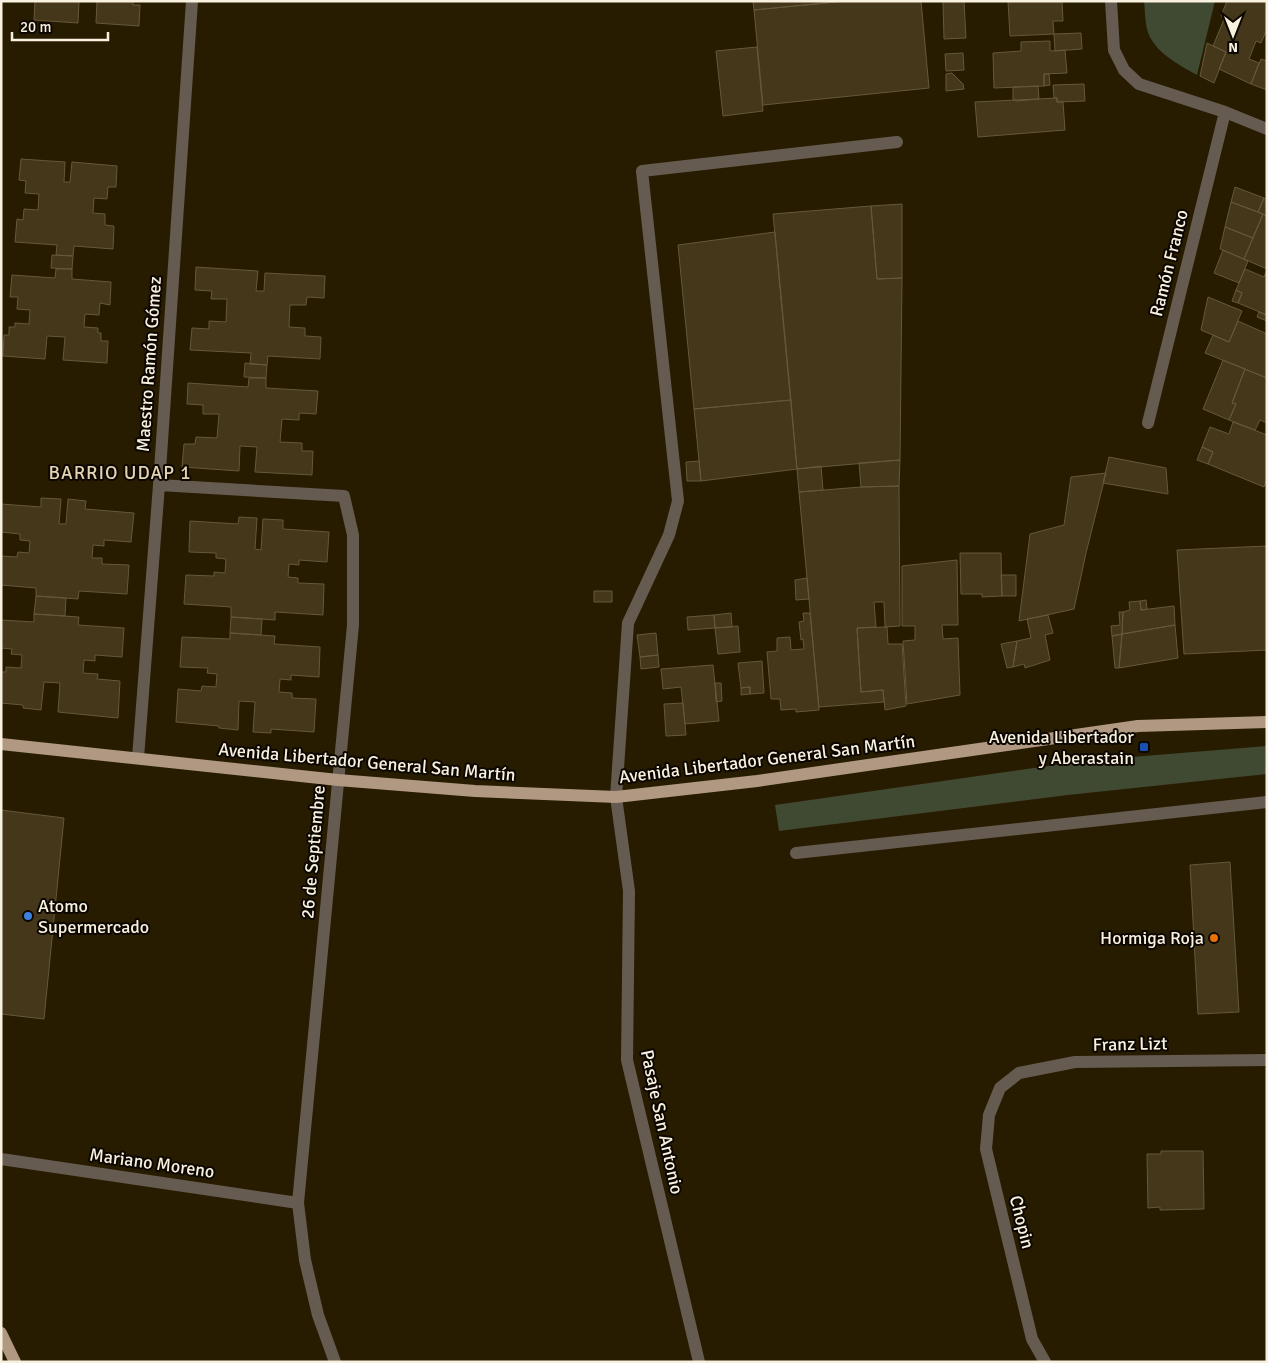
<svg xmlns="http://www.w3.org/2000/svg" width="1268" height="1363" font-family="Signika,sans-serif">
<rect width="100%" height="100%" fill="#281c00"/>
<path fill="#404931" d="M 1144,1 L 1215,1 L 1197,75 C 1178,64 1153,52 1147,29 C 1145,21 1145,10 1144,1 Z
M 1267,746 L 1267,774 L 1068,795 L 779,831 L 775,805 L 1083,761 Z"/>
<path fill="#44371a" stroke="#665839" d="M 35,1 L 79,1 L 78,23 L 34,20 Z
M 90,1 L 133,1 L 133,5 L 140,5 L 139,26 L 96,23 L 97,2 Z
M 753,1 L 846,1 L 754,10 Z
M 846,1 L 921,1 L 929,88 L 763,105 L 754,10 Z
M 943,1 L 964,1 L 966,38 L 944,39 Z
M 1008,1 L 1062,1 L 1063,21 L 1053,21 L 1054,34 L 1010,36 Z
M 1227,1 L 1267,1 L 1267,29 L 1261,43 L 1256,41 L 1249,59 L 1259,63 L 1251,84 L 1219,69 L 1226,52 L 1213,46 L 1225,17 L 1221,16 Z
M 1081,33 L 1082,49 L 1055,51 L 1054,34 Z
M 1050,41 L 1050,51 L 1065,50 L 1067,73 L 1044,74 L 1044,86 L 994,88 L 993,53 L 1021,51 L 1021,42 Z
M 1207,43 L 1226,52 L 1214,83 L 1200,76 Z
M 757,47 L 763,111 L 723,116 L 716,51 Z
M 963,53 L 964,70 L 946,71 L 945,54 Z
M 1261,59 L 1267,61 L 1267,90 L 1251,84 Z
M 952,73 L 963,84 L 964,89 L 946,91 L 946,74 Z
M 1044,74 L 1049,74 L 1050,85 L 1044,86 Z
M 1084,84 L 1085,101 L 1057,102 L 1057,98 L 1054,98 L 1053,85 Z
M 1038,86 L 1039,99 L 1016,101 L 1016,100 L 1013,100 L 1013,87 Z
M 1057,98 L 1057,102 L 1063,102 L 1065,130 L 978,137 L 975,102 Z
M 21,159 L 65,162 L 64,182 L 70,182 L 72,162 L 117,166 L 116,187 L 108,187 L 107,199 L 94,198 L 93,213 L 105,214 L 105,225 L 114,226 L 113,249 L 74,246 L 73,256 L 56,255 L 57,245 L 15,242 L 17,219 L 23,220 L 24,209 L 38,210 L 39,194 L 25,193 L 26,181 L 19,180 Z
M 1235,187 L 1264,198 L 1258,212 L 1231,202 Z
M 1264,198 L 1267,200 L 1267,216 L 1258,212 Z
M 1231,202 L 1263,214 L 1253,238 L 1225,227 Z
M 902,204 L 902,278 L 877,279 L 871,206 Z
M 871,206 L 877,279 L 902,278 L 900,460 L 797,469 L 773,214 Z
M 1263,214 L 1267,216 L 1267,269 L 1244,259 Z
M 1225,227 L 1253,238 L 1244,259 L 1220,249 Z
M 775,232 L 791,400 L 694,409 L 678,245 Z
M 1223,250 L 1248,261 L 1239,283 L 1214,273 Z
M 52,255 L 73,256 L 72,269 L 51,268 Z
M 196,267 L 258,271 L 256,291 L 264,291 L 265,273 L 325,276 L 324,298 L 307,297 L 306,305 L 290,305 L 289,327 L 305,328 L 305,336 L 321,337 L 320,359 L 268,356 L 267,365 L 250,364 L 251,353 L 190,350 L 192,328 L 209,329 L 209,321 L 226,322 L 227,299 L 211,299 L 212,291 L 195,290 Z
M 56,269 L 72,269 L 72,279 L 111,282 L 110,305 L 100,303 L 99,315 L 85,314 L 84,327 L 98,328 L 98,333 L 101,333 L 101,341 L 108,341 L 107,363 L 63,360 L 65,337 L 47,336 L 45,359 L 3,356 L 4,335 L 9,335 L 9,327 L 15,327 L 15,323 L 29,324 L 30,310 L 17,309 L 18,297 L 10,297 L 12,275 L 55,278 Z
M 1245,269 L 1264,277 L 1267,270 L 1267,315 L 1238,303 L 1242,293 L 1236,290 Z
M 1236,290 L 1242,293 L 1238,303 L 1232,301 Z
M 1208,297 L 1242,311 L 1229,342 L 1201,330 Z
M 1259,312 L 1267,315 L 1267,321 L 1257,317 Z
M 1238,321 L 1267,334 L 1267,378 L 1205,353 L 1213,335 L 1229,342 Z
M 1223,360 L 1245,369 L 1232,403 L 1236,404 L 1229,420 L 1203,409 Z
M 245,363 L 267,365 L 266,378 L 244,377 Z
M 1245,369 L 1267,378 L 1267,423 L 1260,420 L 1255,430 L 1229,420 L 1236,404 L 1232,403 Z
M 249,378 L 266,378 L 266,388 L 318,391 L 316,414 L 299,413 L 299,420 L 282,419 L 280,442 L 302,443 L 302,451 L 313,451 L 312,475 L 255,472 L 257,447 L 240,446 L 239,471 L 182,467 L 184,444 L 195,444 L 196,437 L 217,438 L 219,414 L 203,414 L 203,405 L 187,404 L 188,383 L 248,387 Z
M 791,400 L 797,469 L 701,481 L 694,409 Z
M 1233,422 L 1267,435 L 1267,478 L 1264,487 L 1208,464 L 1213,452 L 1202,447 L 1210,427 L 1229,434 Z
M 1202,447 L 1213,452 L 1208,464 L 1197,460 Z
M 1109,457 L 1166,468 L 1168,494 L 1103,483 Z
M 900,460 L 899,486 L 861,487 L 859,463 Z
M 699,461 L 701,481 L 687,481 L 686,462 Z
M 821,466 L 823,490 L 799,492 L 797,469 Z
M 1106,473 L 1086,553 L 1074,609 L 1019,621 L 1030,534 L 1064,525 L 1071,477 Z
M 899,486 L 900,626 L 885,627 L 884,602 L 874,602 L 876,627 L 857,628 L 861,692 L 883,690 L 884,702 L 819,707 L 799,492 L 861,487 Z
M 41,498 L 61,499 L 59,524 L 66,524 L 68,499 L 86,501 L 85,509 L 134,513 L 131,542 L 104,540 L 104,546 L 93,545 L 92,558 L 102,558 L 102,564 L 129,565 L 127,594 L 79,591 L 78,599 L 36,596 L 36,588 L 1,585 L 1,556 L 17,557 L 18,552 L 29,553 L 30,541 L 20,540 L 20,534 L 1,532 L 1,504 L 41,507 Z
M 239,517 L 257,518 L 255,549 L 261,550 L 263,519 L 283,520 L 283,529 L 329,532 L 327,562 L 299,560 L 299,565 L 289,564 L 288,577 L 298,578 L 298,583 L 324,584 L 323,615 L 275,612 L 275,620 L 231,617 L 231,607 L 184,604 L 186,575 L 214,576 L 214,572 L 225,573 L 226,559 L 216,558 L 216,553 L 189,552 L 190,521 L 238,524 Z
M 1267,546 L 1267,650 L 1184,654 L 1177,550 Z
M 960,553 L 1001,553 L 1002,596 L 982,597 L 982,594 L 961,594 Z
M 957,560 L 958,625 L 942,625 L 943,639 L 958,638 L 960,695 L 907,704 L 903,641 L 915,640 L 915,626 L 902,626 L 902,566 Z
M 1001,575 L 1016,575 L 1016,596 L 1002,596 Z
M 807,578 L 809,599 L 796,600 L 795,580 Z
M 594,591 L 612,591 L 612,602 L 594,602 Z
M 36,596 L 66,598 L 65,616 L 34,614 Z
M 1146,600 L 1147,609 L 1141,610 L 1140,601 Z
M 1140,601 L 1141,610 L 1174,606 L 1175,625 L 1122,634 L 1123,612 L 1130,610 L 1129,602 Z
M 1119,612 L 1123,612 L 1122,634 L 1112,636 L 1111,626 L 1120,625 Z
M 731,613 L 732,627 L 715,628 L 714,615 Z
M 803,613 L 810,613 L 819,710 L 796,712 L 796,709 L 781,710 L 780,699 L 771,699 L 767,652 L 777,651 L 777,638 L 790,637 L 791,650 L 804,649 L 803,639 L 801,640 L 799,622 L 804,621 Z
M 34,614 L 79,617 L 78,625 L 124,628 L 122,657 L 95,655 L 95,661 L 84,660 L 83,673 L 98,674 L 97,679 L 120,681 L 118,718 L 58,712 L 60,683 L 44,682 L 41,710 L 23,708 L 23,705 L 1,703 L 1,672 L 6,672 L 6,667 L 21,668 L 22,655 L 11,654 L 12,649 L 1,648 L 1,620 L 34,622 Z
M 714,615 L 715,628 L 688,630 L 687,617 Z
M 1048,615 L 1053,633 L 1045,635 L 1050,660 L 1025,668 L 1024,664 L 1013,667 L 1017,641 L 1031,638 L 1027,619 Z
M 231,617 L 262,619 L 261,635 L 230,633 Z
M 1175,625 L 1178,658 L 1119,668 L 1122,634 Z
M 738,626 L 740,652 L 718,654 L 715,628 Z
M 887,627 L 888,644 L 902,644 L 906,706 L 885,710 L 883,690 L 861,692 L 857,628 Z
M 230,633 L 275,636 L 274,644 L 320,647 L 319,677 L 291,675 L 291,680 L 280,679 L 279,692 L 292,693 L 292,698 L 316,699 L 314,732 L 271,729 L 271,733 L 253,732 L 255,702 L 239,701 L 238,730 L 219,728 L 219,726 L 176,722 L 178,689 L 201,691 L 202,686 L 216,687 L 217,674 L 207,673 L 208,668 L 180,667 L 182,637 L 230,639 Z
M 656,633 L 658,655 L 640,657 L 637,635 Z
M 1122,634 L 1119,668 L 1115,668 L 1112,636 Z
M 1017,641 L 1013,667 L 1007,668 L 1001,644 Z
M 658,655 L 659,667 L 641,669 L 640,657 Z
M 762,661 L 764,693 L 750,694 L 750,687 L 741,688 L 738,663 Z
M 713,665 L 719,721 L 685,724 L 681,687 L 663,689 L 661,669 Z
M 715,683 L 721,683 L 722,701 L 716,702 Z
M 750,687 L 750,694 L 741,695 L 741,688 Z
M 683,703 L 686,735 L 666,736 L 664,704 Z
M 1,810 L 64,818 L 44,1019 L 1,1014 Z
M 1230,862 L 1239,1012 L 1198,1014 L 1190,865 Z
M 1161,1151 L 1203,1151 L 1204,1209 L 1160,1210 L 1160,1207 L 1148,1208 L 1147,1154 L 1161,1154 Z"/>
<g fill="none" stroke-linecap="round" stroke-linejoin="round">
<path stroke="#665b51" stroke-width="12" d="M 1111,1 L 1114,50 L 1124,70 L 1139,84 L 1225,112 L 1267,129
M 1148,423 L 1225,112
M 159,485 L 344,496 L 353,535 L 353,625 L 298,1203 L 305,1260 L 318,1315 L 335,1362
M 138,758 L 159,485 L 192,1
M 796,853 L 1267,802
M 1,1159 L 298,1203
M 699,1362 L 627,1060 L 629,891 L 616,797 L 628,623 L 669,535 L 678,501 L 642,171 L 897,142
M 1045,1362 L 1032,1339 L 986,1149 L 989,1115 L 1000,1088 L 1019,1073 L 1075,1062 L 1267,1060"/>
<path stroke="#b09883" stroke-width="12" d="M 1,744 L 338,780 L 475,791 L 616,797 L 757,781 L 1138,726 L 1267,722
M 1,1333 L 15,1362"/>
</g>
<rect fill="#1a4fb4" stroke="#0c0701" stroke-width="2" x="1139" y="742" width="10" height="10" rx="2.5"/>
<circle fill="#3f7fe0" stroke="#0c0701" stroke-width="2" cx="28" cy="916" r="5"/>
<circle fill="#e8710a" stroke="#0c0701" stroke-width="2" cx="1214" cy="938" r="5"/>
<g text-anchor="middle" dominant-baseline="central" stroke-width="4" stroke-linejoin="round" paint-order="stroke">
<g font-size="18" fill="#f9f1e0" stroke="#0c0701">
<text transform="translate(1169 263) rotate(-76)">Ramón Franco</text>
<text transform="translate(149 364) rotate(-86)">Maestro Ramón Gómez</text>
<text transform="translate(767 759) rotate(-7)">Avenida Libertador General San Martín</text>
<text transform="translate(367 762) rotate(5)">Avenida Libertador General San Martín</text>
<text transform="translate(313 852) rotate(-85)">26 de Septiembre</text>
<text transform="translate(1130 1044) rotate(-1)">Franz Lizt</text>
<text transform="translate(662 1122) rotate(78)">Pasaje San Antonio</text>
<text transform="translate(152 1163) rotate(8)">Mariano Moreno</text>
<text transform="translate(1022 1222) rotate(76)">Chopin</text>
</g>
<g font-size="18" fill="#f9f1e0" stroke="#0c0701" text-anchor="end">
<text x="1134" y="737">Avenida Libertador<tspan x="1134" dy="21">y Aberastain</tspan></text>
<text x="38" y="906" text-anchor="start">Atomo<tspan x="38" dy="21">Supermercado</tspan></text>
<text x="1204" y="938">Hormiga Roja</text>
</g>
<g font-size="19" letter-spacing="1" fill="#e4d3b1" stroke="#0c0701">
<text x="120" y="473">BARRIO UDAP 1</text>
</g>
</g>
<rect width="1268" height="1363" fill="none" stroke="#f9f1e0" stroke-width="5"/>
<g transform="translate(1233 35) rotate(180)" stroke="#0c0701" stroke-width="4" paint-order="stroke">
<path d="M0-4L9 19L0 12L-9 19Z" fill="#f9f1e0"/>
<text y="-8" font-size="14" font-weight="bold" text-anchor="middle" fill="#f9f1e0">N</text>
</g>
<path d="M12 32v8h96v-8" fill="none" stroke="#f9f1e0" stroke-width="2.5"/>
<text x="20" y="32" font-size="15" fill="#f9f1e0" stroke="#0c0701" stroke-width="4" paint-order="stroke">20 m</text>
</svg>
